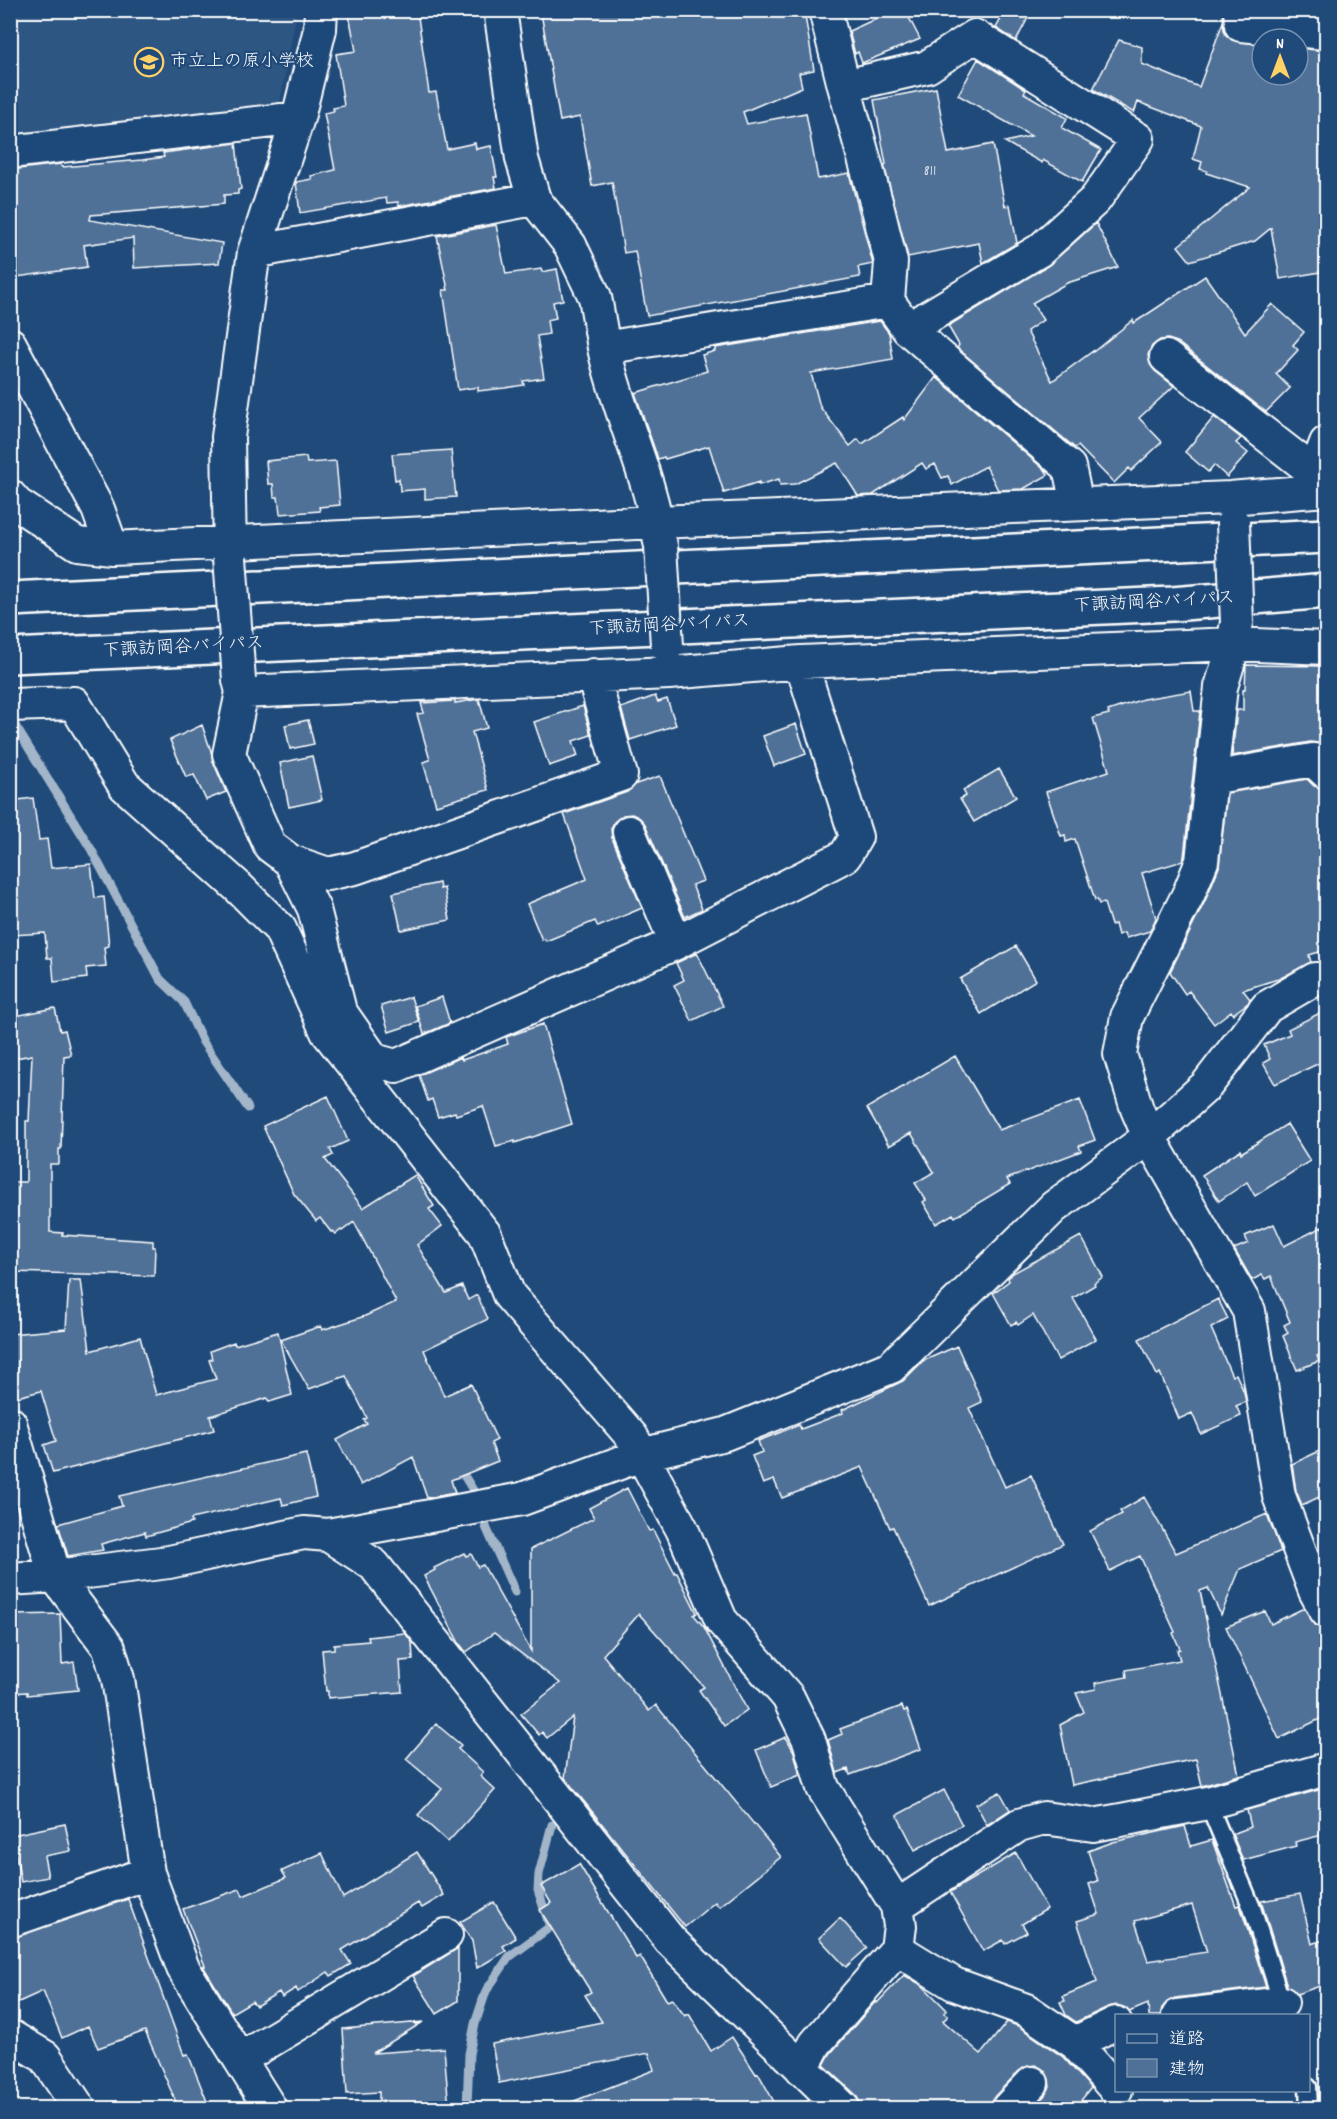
<svg xmlns="http://www.w3.org/2000/svg" width="1337" height="2119" font-family="Dekko,'Klee One',sans-serif">
<rect width="100%" height="100%" fill="#1f4a7a"/>
<filter id="ink" filterUnits="userSpaceOnUse"><feTurbulence type="fractalNoise" baseFrequency=".0167" numOctaves="2"/><feDisplacementMap in="SourceGraphic" scale="12" xChannelSelector="R" yChannelSelector="G"/><feConvolveMatrix kernelMatrix="1 2 1 2 8 2 1 2 1" color-interpolation-filters="sRGB"/></filter>
<g filter="url(#ink)">
<path fill="#2e5683" d="M 11,11 L 297,11 L 278,113 L 11,140 Z"/>
<g fill="none" stroke-linecap="round" stroke-linejoin="round">
<path stroke="#a3b5c8" stroke-width="9" d="M 11,719 L 91,849 L 160,979 L 184,1002 L 203,1042 L 248,1108
M 457,1464 L 479,1500 L 485,1514 L 486,1527 L 515,1592
M 467,2108 L 469,2054 L 475,2024 L 486,1991 L 509,1957 L 550,1927 L 538,1890 L 539,1874 L 552,1825"/>
</g>
<path fill="#507197" stroke="#fff" stroke-width="1.5" fill-rule="evenodd" d="M 348,10 L 417,10 L 429,93 L 436,92 L 447,149 L 475,143 L 476,149 L 491,146 L 497,177 L 494,177 L 496,188 L 399,206 L 398,202 L 387,203 L 386,198 L 300,213 L 296,182 L 312,179 L 311,176 L 335,170 L 324,113 L 334,111 L 333,108 L 344,106 L 336,54 L 356,51 Z
M 557,10 L 804,10 L 814,70 L 799,73 L 802,87 L 743,112 L 747,124 L 806,113 L 818,179 L 849,173 L 873,264 L 858,267 L 860,277 L 647,316 L 635,251 L 624,253 L 612,182 L 592,186 L 580,117 L 560,121 L 541,13 Z
M 895,10 L 905,10 L 920,39 L 862,63 L 858,52 L 855,54 L 849,31 Z
M 1006,10 L 1032,10 L 1016,41 L 996,28 Z
M 1279,10 L 1326,10 L 1326,15 Z
M 1223,22 L 1225,34 L 1232,40 L 1262,45 L 1262,75 L 1298,75 L 1298,48 L 1326,51 L 1325,126 L 1326,126 L 1326,271 L 1280,279 L 1271,228 L 1255,241 L 1190,261 L 1178,246 L 1250,187 L 1206,173 L 1207,171 L 1200,169 L 1202,162 L 1193,159 L 1201,126 L 1138,102 L 1134,113 L 1093,89 L 1119,40 L 1142,47 L 1142,64 L 1199,87 Z
M 978,59 L 1026,90 L 1024,93 L 1067,118 L 1062,128 L 1101,150 L 1082,182 L 1043,160 L 1042,163 L 1005,142 L 1031,136 L 958,95 Z
M 936,88 L 948,153 L 993,144 L 1005,206 L 1010,205 L 1017,243 L 983,263 L 979,243 L 908,257 L 884,165 L 886,164 L 874,100 Z
M 236,143 L 241,189 L 238,190 L 238,194 L 224,195 L 224,204 L 91,215 L 90,220 L 222,243 L 219,263 L 134,268 L 133,238 L 84,245 L 87,267 L 10,278 L 10,170 L 61,164 L 62,167 L 142,160 L 164,157 L 163,153 Z
M 1096,223 L 1118,267 L 1067,283 L 1032,303 L 1043,320 L 1027,331 L 1052,381 L 1093,351 L 1093,352 L 1133,320 L 1134,323 L 1205,276 L 1245,333 L 1272,304 L 1304,332 L 1293,345 L 1298,350 L 1276,374 L 1290,388 L 1266,412 L 1177,342 L 1168,339 L 1160,340 L 1152,346 L 1148,355 L 1150,364 L 1155,371 L 1174,386 L 1139,418 L 1162,442 L 1131,471 L 1129,468 L 1114,483 L 1078,446 L 1075,448 L 957,348 L 959,345 L 948,326 L 1049,265 Z
M 496,225 L 506,274 L 541,269 L 542,272 L 557,269 L 563,300 L 553,302 L 556,318 L 547,320 L 549,334 L 537,336 L 544,378 L 523,381 L 524,385 L 505,388 L 478,391 L 478,387 L 458,390 L 443,290 L 448,290 L 437,236 Z
M 880,321 L 889,333 L 893,359 L 811,373 L 820,407 L 850,446 L 858,439 L 862,444 L 903,417 L 904,420 L 936,377 L 1046,471 L 1048,475 L 1023,489 L 998,490 L 986,466 L 952,485 L 948,476 L 942,478 L 935,464 L 926,469 L 922,463 L 873,495 L 858,496 L 837,463 L 795,484 L 780,485 L 779,479 L 759,485 L 759,482 L 724,493 L 709,446 L 665,459 L 664,457 L 658,459 L 635,393 L 707,371 L 702,355 L 715,351 L 715,348 Z
M 1214,417 L 1241,438 L 1236,443 L 1248,453 L 1227,477 L 1214,465 L 1208,472 L 1185,452 Z
M 451,450 L 456,497 L 425,499 L 425,489 L 400,491 L 399,479 L 395,480 L 392,454 Z
M 306,457 L 307,463 L 336,461 L 340,505 L 319,507 L 320,511 L 280,514 L 278,497 L 274,497 L 273,484 L 268,484 L 266,461 Z
M 1246,665 L 1323,666 L 1323,712 L 1326,712 L 1326,748 L 1319,743 L 1310,742 L 1232,756 L 1237,710 L 1243,710 L 1243,689 L 1245,689 Z
M 1191,691 L 1194,711 L 1200,711 L 1184,857 L 1183,861 L 1142,873 L 1156,918 L 1150,931 L 1126,938 L 1124,933 L 1118,935 L 1115,924 L 1111,925 L 1104,903 L 1099,904 L 1097,899 L 1095,900 L 1075,839 L 1066,842 L 1065,835 L 1061,836 L 1046,792 L 1109,771 L 1093,718 L 1109,714 L 1108,711 L 1143,699 Z
M 655,696 L 658,702 L 667,699 L 676,725 L 630,740 L 621,708 Z
M 479,699 L 487,728 L 472,732 L 488,790 L 436,805 L 423,762 L 430,760 L 417,714 L 424,713 L 421,703 L 455,701 L 455,703 Z
M 583,706 L 591,735 L 573,741 L 578,756 L 549,766 L 534,722 Z
M 308,720 L 314,744 L 290,749 L 285,725 Z
M 796,724 L 806,754 L 774,766 L 763,736 Z
M 202,725 L 211,751 L 213,761 L 226,792 L 206,800 L 194,775 L 186,777 L 170,740 Z
M 312,756 L 322,800 L 289,807 L 280,763 Z
M 999,769 L 1016,797 L 974,822 L 960,799 L 966,796 L 963,790 Z
M 660,776 L 703,881 L 692,885 L 702,909 L 685,917 L 645,824 L 640,818 L 632,814 L 623,815 L 614,822 L 611,829 L 612,838 L 642,908 L 598,927 L 595,921 L 546,941 L 545,939 L 542,940 L 527,904 L 587,879 L 564,814 L 627,792 L 636,784 Z
M 1307,779 L 1314,786 L 1326,789 L 1326,950 L 1309,955 L 1311,962 L 1281,978 L 1243,990 L 1250,999 L 1248,1003 L 1233,1014 L 1231,1011 L 1214,1024 L 1189,991 L 1185,994 L 1170,972 L 1205,901 L 1219,867 L 1227,793 Z
M 33,798 L 39,840 L 47,839 L 51,868 L 91,864 L 95,898 L 104,897 L 109,946 L 104,947 L 106,966 L 86,968 L 87,978 L 54,982 L 52,958 L 47,958 L 45,933 L 12,935 L 10,801 Z
M 439,883 L 440,889 L 444,888 L 450,920 L 401,930 L 393,893 Z
M 1016,946 L 1036,980 L 981,1014 L 960,979 Z
M 697,953 L 723,1006 L 692,1021 L 674,985 L 684,980 L 676,963 Z
M 411,997 L 419,1022 L 389,1032 L 381,1006 Z
M 442,997 L 450,1023 L 424,1034 L 415,1006 Z
M 55,1008 L 60,1031 L 65,1030 L 71,1055 L 64,1056 L 61,1149 L 59,1149 L 59,1164 L 50,1164 L 50,1232 L 63,1233 L 62,1235 L 153,1241 L 153,1247 L 155,1247 L 154,1276 L 10,1272 L 10,1182 L 26,1182 L 26,1121 L 29,1121 L 32,1055 L 10,1059 L 10,1017 Z
M 1326,1010 L 1326,1060 L 1275,1084 L 1263,1063 L 1270,1059 L 1264,1045 L 1290,1034 L 1288,1029 Z
M 543,1024 L 572,1124 L 515,1143 L 515,1141 L 496,1146 L 483,1106 L 456,1115 L 455,1112 L 438,1117 L 432,1099 L 428,1101 L 419,1075 L 461,1057 L 462,1060 L 508,1044 L 506,1037 Z
M 955,1056 L 999,1130 L 1080,1100 L 1095,1140 L 1079,1146 L 1081,1151 L 1007,1179 L 1010,1184 L 955,1217 L 953,1214 L 936,1224 L 923,1202 L 926,1200 L 915,1183 L 934,1172 L 911,1133 L 889,1146 L 867,1108 Z
M 328,1096 L 348,1141 L 330,1149 L 333,1155 L 325,1159 L 363,1208 L 415,1175 L 434,1206 L 429,1209 L 442,1226 L 417,1245 L 446,1293 L 462,1286 L 468,1300 L 477,1295 L 488,1319 L 424,1350 L 444,1396 L 471,1384 L 497,1440 L 491,1443 L 498,1461 L 451,1480 L 455,1493 L 427,1498 L 413,1457 L 361,1485 L 337,1440 L 367,1424 L 364,1420 L 367,1418 L 346,1376 L 309,1389 L 281,1340 L 321,1326 L 322,1330 L 365,1316 L 396,1302 L 354,1222 L 342,1231 L 341,1230 L 336,1234 L 333,1231 L 331,1232 L 320,1218 L 316,1221 L 294,1194 L 263,1126 Z
M 1287,1124 L 1310,1161 L 1255,1196 L 1247,1182 L 1219,1201 L 1202,1175 L 1240,1150 L 1241,1153 Z
M 1274,1224 L 1284,1246 L 1326,1225 L 1326,1353 L 1317,1356 L 1319,1361 L 1297,1370 L 1283,1336 L 1288,1333 L 1284,1325 L 1290,1322 L 1271,1276 L 1265,1279 L 1262,1275 L 1252,1280 L 1234,1249 L 1248,1243 L 1245,1236 Z
M 1081,1236 L 1103,1277 L 1094,1283 L 1095,1285 L 1073,1298 L 1096,1339 L 1058,1360 L 1033,1315 L 1018,1325 L 1016,1322 L 1011,1325 L 993,1293 L 1009,1281 L 1008,1278 L 1013,1273 Z
M 69,1280 L 81,1280 L 90,1351 L 140,1337 L 156,1395 L 216,1379 L 209,1360 L 212,1359 L 210,1351 L 234,1342 L 235,1345 L 278,1332 L 292,1395 L 269,1402 L 267,1398 L 210,1416 L 214,1430 L 53,1473 L 44,1445 L 56,1441 L 41,1391 L 17,1397 L 10,1367 L 10,1334 L 66,1329 Z
M 1218,1299 L 1228,1319 L 1211,1328 L 1232,1376 L 1236,1374 L 1244,1392 L 1246,1402 L 1236,1406 L 1241,1416 L 1201,1434 L 1192,1413 L 1179,1419 L 1160,1373 L 1157,1375 L 1139,1339 Z
M 957,1346 L 982,1402 L 969,1408 L 1005,1487 L 1031,1475 L 1063,1544 L 929,1606 L 893,1527 L 890,1528 L 862,1467 L 782,1498 L 774,1480 L 763,1484 L 752,1456 L 762,1452 L 758,1441 L 799,1425 L 801,1429 L 843,1413 L 842,1410 L 903,1381 L 923,1361 Z
M 1326,1448 L 1326,1494 L 1302,1505 L 1296,1491 L 1292,1464 Z
M 306,1454 L 316,1497 L 283,1505 L 281,1498 L 191,1519 L 192,1523 L 146,1536 L 145,1532 L 101,1544 L 103,1550 L 68,1556 L 58,1524 L 122,1506 L 119,1496 Z
M 627,1488 L 649,1531 L 653,1530 L 675,1573 L 677,1573 L 697,1613 L 694,1615 L 704,1627 L 747,1710 L 724,1726 L 699,1690 L 704,1687 L 639,1614 L 603,1655 L 649,1711 L 656,1705 L 781,1857 L 719,1907 L 715,1902 L 685,1927 L 565,1778 L 573,1717 L 547,1738 L 542,1732 L 539,1735 L 521,1714 L 560,1683 L 494,1633 L 466,1652 L 459,1643 L 424,1576 L 435,1570 L 434,1568 L 464,1553 L 466,1556 L 471,1554 L 478,1567 L 483,1565 L 531,1651 L 531,1549 L 594,1518 L 589,1508 Z
M 1144,1497 L 1176,1553 L 1267,1514 L 1281,1551 L 1240,1569 L 1221,1615 L 1208,1588 L 1200,1591 L 1239,1775 L 1202,1786 L 1196,1759 L 1072,1785 L 1060,1725 L 1084,1712 L 1076,1693 L 1096,1689 L 1095,1683 L 1127,1677 L 1126,1670 L 1180,1660 L 1177,1650 L 1180,1649 L 1173,1633 L 1175,1632 L 1140,1556 L 1110,1571 L 1090,1531 L 1122,1514 L 1120,1511 Z
M 1304,1608 L 1316,1626 L 1326,1629 L 1326,1637 L 1321,1641 L 1326,1653 L 1326,1716 L 1279,1739 L 1226,1627 L 1265,1611 L 1271,1624 Z
M 60,1614 L 62,1664 L 74,1662 L 78,1690 L 27,1695 L 27,1692 L 10,1693 L 10,1615 Z
M 405,1633 L 412,1642 L 413,1660 L 400,1661 L 402,1692 L 328,1698 L 328,1691 L 326,1691 L 322,1650 L 334,1649 L 334,1644 L 369,1641 L 368,1637 Z
M 902,1706 L 904,1711 L 907,1710 L 921,1749 L 850,1775 L 848,1769 L 837,1773 L 828,1740 L 842,1734 L 840,1729 Z
M 436,1724 L 461,1745 L 458,1749 L 483,1772 L 480,1776 L 495,1790 L 448,1842 L 418,1815 L 442,1789 L 406,1759 Z
M 786,1737 L 794,1752 L 800,1775 L 771,1787 L 756,1750 Z
M 1322,1789 L 1326,1805 L 1326,1834 L 1295,1842 L 1296,1846 L 1285,1849 L 1243,1860 L 1232,1834 L 1251,1827 L 1247,1810 Z
M 944,1790 L 962,1825 L 915,1850 L 897,1815 Z
M 1000,1792 L 1010,1810 L 987,1825 L 976,1804 Z
M 65,1824 L 71,1851 L 44,1856 L 48,1877 L 21,1882 L 12,1835 Z
M 1185,1826 L 1191,1846 L 1212,1840 L 1236,1906 L 1240,1905 L 1242,1912 L 1266,1987 L 1175,1998 L 1167,2002 L 1162,2008 L 1160,2016 L 1149,2016 L 1148,2004 L 1129,2012 L 1126,2008 L 1117,2005 L 1108,2007 L 1076,2022 L 1066,2015 L 1060,2002 L 1065,2001 L 1063,1996 L 1097,1982 L 1077,1921 L 1099,1914 L 1089,1884 L 1098,1881 L 1088,1851 L 1113,1842 ZM 1192,1905 L 1207,1952 L 1148,1961 L 1135,1921 Z
M 417,1852 L 444,1895 L 422,1908 L 418,1903 L 342,1950 L 351,1964 L 331,1976 L 328,1972 L 298,1992 L 296,1988 L 282,1997 L 279,1992 L 256,2006 L 252,2001 L 232,2013 L 203,1966 L 205,1966 L 183,1909 L 240,1889 L 243,1896 L 286,1878 L 282,1871 L 322,1853 L 343,1898 Z
M 1016,1853 L 1047,1909 L 1022,1924 L 1027,1932 L 1005,1944 L 1003,1940 L 983,1951 L 950,1892 Z
M 579,1864 L 636,1958 L 640,1956 L 667,2001 L 672,1999 L 685,2016 L 689,2014 L 711,2051 L 732,2037 L 756,2074 L 758,2073 L 778,2109 L 560,2109 L 559,2107 L 654,2070 L 649,2053 L 499,2083 L 492,2044 L 602,2022 L 585,1995 L 591,1992 L 540,1910 L 551,1903 L 541,1886 Z
M 1300,1894 L 1312,1944 L 1326,1939 L 1326,1984 L 1297,1994 L 1287,1986 L 1261,1901 Z
M 128,1899 L 184,2055 L 188,2054 L 210,2109 L 179,2109 L 145,2031 L 98,2048 L 88,2026 L 62,2038 L 43,1991 L 10,2006 L 10,1938 Z
M 494,1902 L 516,1938 L 503,1946 L 506,1951 L 477,1968 L 472,1941 L 460,1922 Z
M 840,1918 L 867,1948 L 846,1967 L 819,1938 Z
M 458,1948 L 458,2001 L 437,2014 L 413,1976 Z
M 904,1975 L 922,1985 L 947,2010 L 944,2013 L 948,2016 L 943,2021 L 981,2054 L 1007,2022 L 1018,2026 L 1063,2057 L 1091,2088 L 1074,2109 L 1032,2109 L 1045,2095 L 1050,2087 L 1049,2079 L 1044,2070 L 1036,2065 L 1028,2066 L 1019,2071 L 995,2096 L 991,2103 L 991,2109 L 860,2109 L 860,2103 L 856,2095 L 824,2065 L 830,2054 L 876,2001 L 877,2003 Z
M 423,2022 L 373,2053 L 444,2048 L 449,2109 L 379,2109 L 379,2092 L 347,2094 L 343,2029 Z
M 809,2100 L 818,2109 L 799,2109 Z"/>
<g fill="none" stroke-linecap="round" stroke-linejoin="round">
<g stroke="#fff" stroke-width="21">
<path id="lane" d="M 1208,1803 L 1252,1908 L 1283,2007
M 1308,2087 L 1309,2108"/>
</g>
<g stroke="#fff" stroke-width="36">
<path id="street" d="M 500,10 L 522,159 L 534,199 L 570,245 L 595,297 L 604,348 L 888,301
M 825,10 L 844,86 L 878,209 L 891,262 L 888,301 L 908,329 L 1069,467 L 1077,504
M 1240,10 L 1241,25 L 1326,33
M 844,86 L 927,67 L 975,36 L 1138,139 L 1095,200 L 1040,250 L 908,329
M 10,152 L 298,118
M 254,252 L 534,199
M 10,344 L 98,509 L 112,548
M 604,348 C 618,414 651,475 660,542
M 1166,357 L 1315,473
M 1308,490 L 1326,443
M 10,496 L 17,504 L 77,544 L 112,548 L 657,522 L 1230,498 L 1326,490
M 230,557 L 228,437 L 254,252 L 298,118 L 320,29 L 321,10
M 1236,627 L 1234,644 L 1221,687 L 1202,861 L 1189,893 L 1127,1017 L 1120,1054 L 1137,1109 L 1149,1137 L 1249,1311 L 1279,1496 L 1315,1591 L 1326,1611
M 239,680 L 242,692 L 229,754 L 270,846 L 290,861 L 314,909 L 340,1011 L 374,1060 L 396,1066 L 676,943 L 845,856 L 856,837 L 801,662
M 242,692 L 669,673 L 801,662 L 1234,644 L 1326,648
M 10,705 L 74,703 L 124,785 L 238,887 L 280,929 L 327,1032
M 1211,778 L 1313,760 L 1326,772
M 629,832 L 676,943
M 290,861 L 328,874 L 355,868 L 621,775 L 593,675
M 340,1011 L 327,1032 L 485,1234 L 509,1295 L 632,1437 L 682,1529 L 721,1620 L 788,1697 L 809,1740 L 823,1788 L 897,1906 L 900,1926 L 897,1949 L 815,2044 L 802,2069
M 10,1423 L 55,1576 L 109,1648 L 118,1679 L 148,1873 L 183,1968 L 270,2108
M 328,1535 L 374,1565 L 670,1940 L 843,2108
M 10,1579 L 55,1576 L 169,1562 L 304,1533 L 328,1535 L 522,1499 L 641,1455 L 725,1434 L 891,1367 L 1054,1207 L 1149,1137 L 1206,1086 L 1267,1007 L 1315,979 L 1326,979
M 897,1906 L 1019,1825 L 1044,1818 L 1093,1825 L 1121,1820 L 1208,1803 L 1326,1769
M 10,1921 L 148,1873
M 897,1949 L 954,1984 L 1026,2010 L 1075,2043 L 1116,2090
M 1178,2016 L 1282,2003
M 10,2036 L 45,2057 L 79,2108
M 1075,2043 L 1116,2023
M 240,2059 L 446,1935
M 1008,2108 L 1032,2083"/>
</g>
<g stroke="#fff" stroke-width="38">
<path id="highway" d="M 10,599 L 1326,536
M 10,656 L 1172,604 L 1326,591"/>
</g>
<use href="#lane" stroke="#1f4a7a" stroke-width="16"/>
<use href="#street" stroke="#1f4a7a" stroke-width="32"/>
<use href="#highway" stroke="#1f4a7a" stroke-width="33"/>
<g stroke="#fff" stroke-width="36" stroke-linecap="butt">
<path id="street-bridge" d="M 1233,523 L 1237,623
M 661,546 L 667,646
M 230,557 L 239,680"/>
</g>
<use href="#street-bridge" stroke="#1f4a7a" stroke-width="32"/>
</g>
</g>
<defs>
<g id="school-ring" transform="scale(1.5)"><circle r="9.5" fill="#1f4a7a" stroke="#ffd166" stroke-width="1.5"/><path d="M0-5L7-2L0 1L-7-2ZM-4 1L0 2.5L4 1V4Q0 6-4 4Z" fill="#ffd166"/></g>
</defs>
<g fill-rule="evenodd">
<use href="#school-ring" x="149" y="62"/>
</g>
<g text-anchor="middle" dominant-baseline="central" stroke-width="4.5" stroke-linejoin="round" paint-order="stroke">
<g font-size="15" fill="#d3dce5">
<text x="930" y="172">811</text>
</g>
<g font-size="18" fill="#fff" stroke="#1f4a7a" text-anchor="start">
<text x="170" y="62">市立上の原小学校</text>
</g>
<g font-size="18" fill="#fff" stroke="#1f4a7a">
<text transform="translate(1154 603) rotate(-3)">下諏訪岡谷バイパス</text>
<text transform="translate(669 626) rotate(-3)">下諏訪岡谷バイパス</text>
<text transform="translate(183 648) rotate(-3)">下諏訪岡谷バイパス</text>
</g>
</g>
<rect width="1337" height="2119" fill="none" stroke="#1f4a7a" stroke-width="36"/>
<rect x="18" y="18" width="1301" height="2083" fill="none" stroke="#fff" stroke-width="2" filter="url(#ink)"/>
<rect x="1115" y="2014" width="195" height="78" fill="#1f4a7a" stroke="#7992af" stroke-width="1.5"/>
<rect x="1127" y="2034" width="30" height="9" fill="#1f4a7a" stroke="#7992af" stroke-width="1.5"/>
<text x="1169" y="2044" font-size="18" fill="#ffffff">道路</text>
<rect x="1127" y="2059" width="30" height="18" fill="#507197" stroke="#7992af" stroke-width="1.5"/>
<text x="1169" y="2074" font-size="18" fill="#ffffff">建物</text>
<g transform="translate(1280 57)"><circle r="28" fill="#1f4a7a" stroke="#7992af" stroke-width="1.5"/>
<path d="M0-4.5L10 22L0 15L-10 22Z" fill="#ffd166"/>
<text y="-9" font-size="16" font-weight="bold" text-anchor="middle" fill="#ffffff">N</text>
</g>
</svg>
